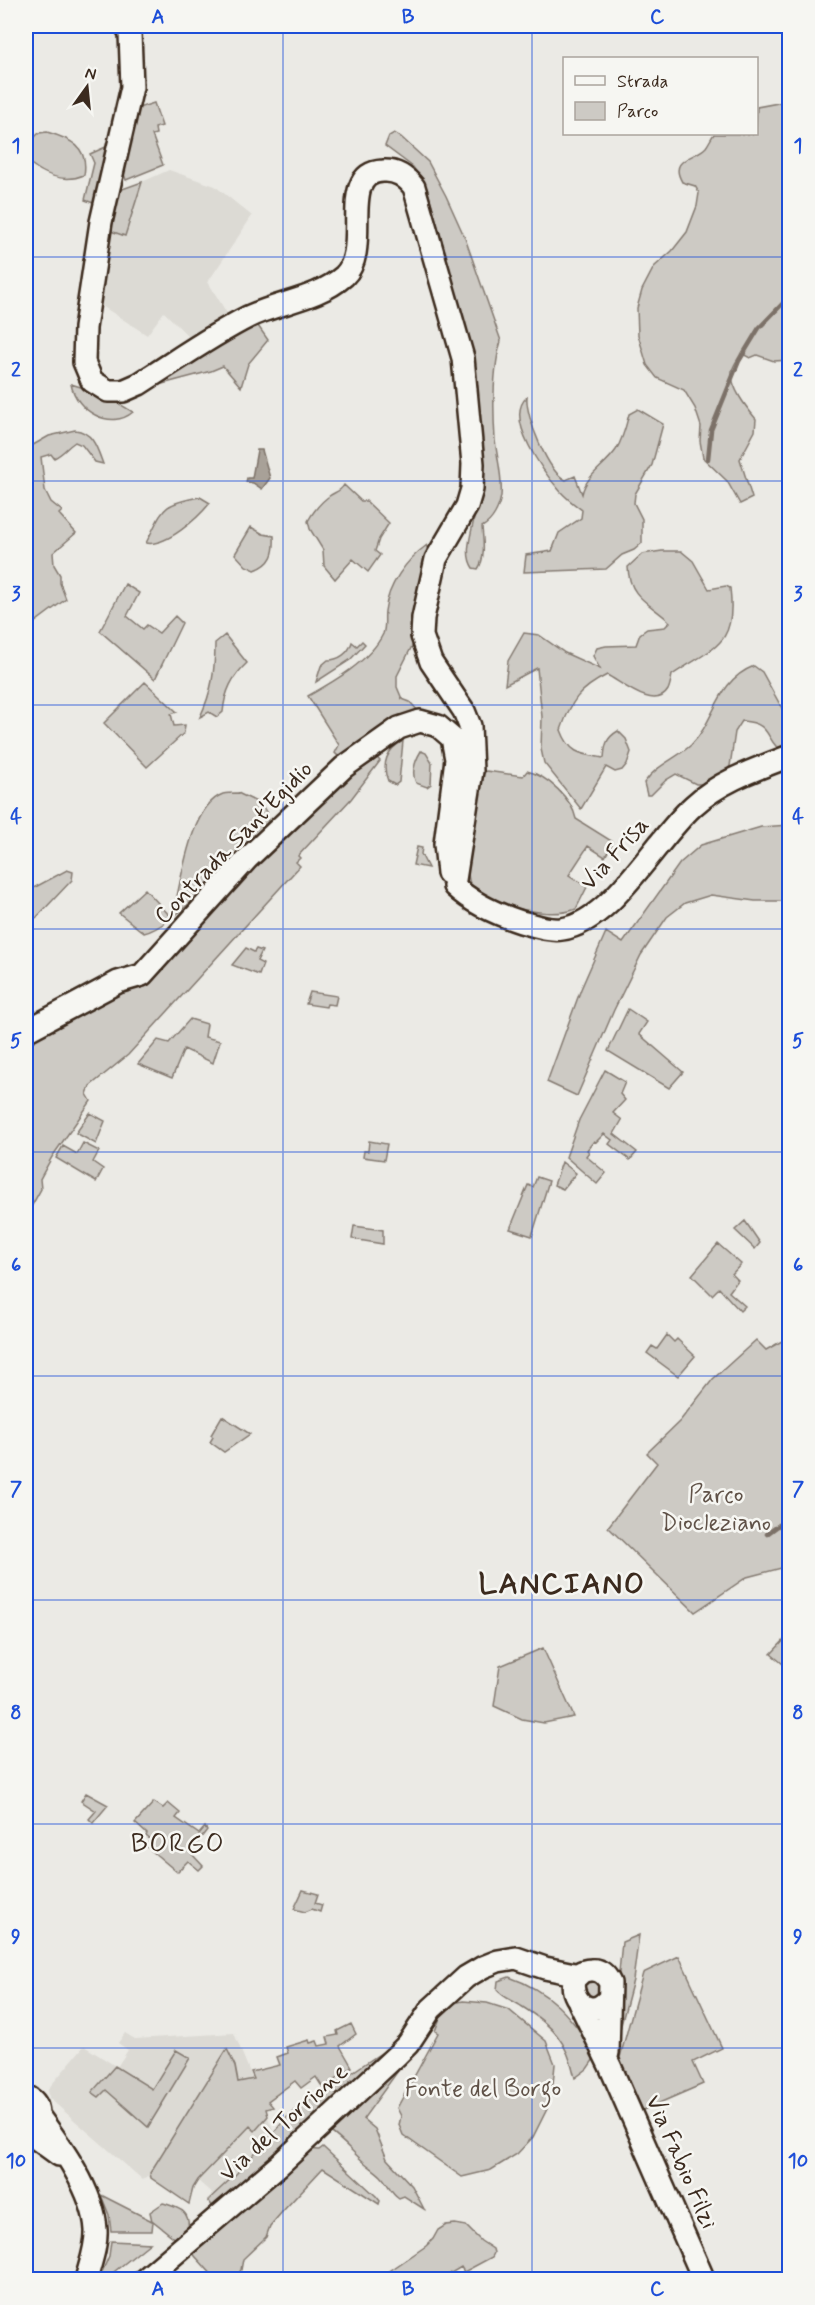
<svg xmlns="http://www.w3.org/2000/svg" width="815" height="2305" font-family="Mynerve,sans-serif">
<rect width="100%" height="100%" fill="#ebeae5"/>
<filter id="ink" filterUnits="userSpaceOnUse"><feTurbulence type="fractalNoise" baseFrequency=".0167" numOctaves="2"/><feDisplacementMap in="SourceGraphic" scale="12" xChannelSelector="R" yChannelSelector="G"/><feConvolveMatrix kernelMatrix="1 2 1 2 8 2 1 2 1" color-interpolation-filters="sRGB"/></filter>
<g filter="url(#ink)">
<path fill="#dcdad4" d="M 169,170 L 215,186 L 252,216 L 208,282 L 228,315 L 191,339 L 164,312 L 147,335 L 99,304 L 105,229 L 125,236 L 142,182 Z
M 125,2033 L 135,2039 L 234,2033 L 274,2132 L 214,2195 L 198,2181 L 193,2188 L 189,2204 L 148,2176 L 143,2180 L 49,2098 L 48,2089 L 84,2046 L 117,2067 L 128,2050 L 118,2043 Z"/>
<path fill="#cdcac4" stroke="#847a71" stroke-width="1.5" d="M 789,101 L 789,360 L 774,361 L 757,355 L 750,358 L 741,353 C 739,358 733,365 732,371 C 730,387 746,407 756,419 L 755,431 L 740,459 L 752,498 L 740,504 L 727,481 L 703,458 L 700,441 L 701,426 L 695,408 L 684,390 L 657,378 L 647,365 L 638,335 L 637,308 L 642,290 L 654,267 L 672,251 L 687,232 L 697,206 L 699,193 L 695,186 L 682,182 C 668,158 695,159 706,147 C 709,143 711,138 714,134 L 756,134 L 757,107 Z
M 154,103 L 162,126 L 155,128 L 156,134 L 152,135 L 163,165 L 126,180 L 122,168 L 135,109 Z
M 47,132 C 71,139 89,147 84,175 C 63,184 42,174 26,160 C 25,146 30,142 39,133 Z
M 394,133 L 401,137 L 428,162 L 446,196 L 465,238 L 501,341 C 492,372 493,409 495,440 C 497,458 503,478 501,496 C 499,508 493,521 482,527 C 483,541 486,557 478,569 L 473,568 C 462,552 474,529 475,511 L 450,270 L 427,188 L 413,167 L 385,146 L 389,136 Z
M 110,145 L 96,204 L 85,200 L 94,163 L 90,154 Z
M 142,182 L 125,236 L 105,229 L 114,192 Z
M 256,323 L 268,340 L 248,364 L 241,387 L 223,366 L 211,371 L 151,387 Z
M 71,384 L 103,394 L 133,412 C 111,431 76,411 71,384 Z
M 527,397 C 525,415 548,473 566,480 L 575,476 L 582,494 C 586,475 605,466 616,450 C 623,439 626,426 629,414 L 638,409 L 663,424 L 652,465 L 635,494 L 634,503 L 642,519 L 642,543 L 634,550 L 622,555 L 606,569 L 524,572 L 526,555 L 552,551 L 559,533 L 581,518 L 582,510 C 574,504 567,499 560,491 C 545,474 503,418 527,397 Z
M 75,430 C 93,432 97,448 103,464 L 95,462 L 82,445 L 75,442 C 66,448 63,454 54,458 L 51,454 L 41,457 L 45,490 L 51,502 L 62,511 L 59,514 L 76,533 L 53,553 L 54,565 L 60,575 L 60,583 L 66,599 L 26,629 L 26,449 L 49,436 Z
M 344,485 L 361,501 L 366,501 L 389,523 L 379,539 L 375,551 L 380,555 L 368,572 L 353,559 L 335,579 L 324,566 L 323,550 L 310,529 L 308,521 C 313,512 319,504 328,497 C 334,492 340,492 344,485 Z
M 200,497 L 210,503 C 198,518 166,547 146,543 C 164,509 160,504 200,497 Z
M 251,527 L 263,534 L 274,536 C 275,553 272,564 255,570 L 246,566 L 235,554 Z
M 427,545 L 427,562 L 413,644 L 397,676 L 397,687 L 402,699 L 410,702 L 420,713 L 339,757 L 335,753 L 339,745 L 308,696 C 333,682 370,661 383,634 C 386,626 384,619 385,611 C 388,585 406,560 427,545 Z
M 662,551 L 681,551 L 693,561 L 709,589 L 726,586 L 730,588 C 737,647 714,646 672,675 C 671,680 670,686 668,690 C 655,712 621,682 607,675 C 579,689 571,701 561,730 C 570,754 580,754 604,758 C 605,745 606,738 618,731 L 626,739 L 631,752 L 627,764 L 622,770 L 615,772 L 606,767 L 581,809 L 544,763 L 541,749 L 542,717 L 537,668 L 505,685 L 508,661 L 524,633 L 539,635 L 565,653 L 600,669 L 593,656 L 597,648 L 606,646 L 636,645 L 640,634 L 647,629 L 665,627 L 670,622 C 650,603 629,598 628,567 L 642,554 Z
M 125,584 L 139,593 L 127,616 L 143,629 L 147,625 L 159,633 L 175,616 L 182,623 L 155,679 L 100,631 Z
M 225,635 L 247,663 C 232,677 225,691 223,712 L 217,717 L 209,712 L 200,717 C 212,692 215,670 215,643 Z
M 362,641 L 365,644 L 350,660 L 316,682 L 321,666 L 328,660 C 339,660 349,653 352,642 L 357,646 Z
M 754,666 L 762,672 L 789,721 L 789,749 L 784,753 C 764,741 774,723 742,721 L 735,732 L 730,766 L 724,775 L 705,784 L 696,784 L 676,774 L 666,780 L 651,795 L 647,795 L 644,783 C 656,765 676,759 691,745 C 716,720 716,681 754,666 Z
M 145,682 L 177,712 L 171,714 L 174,726 L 185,725 L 184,733 L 147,767 L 104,723 Z
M 403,741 L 399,782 L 395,785 L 388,781 C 381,764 387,749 403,741 Z
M 370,750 L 380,761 L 351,799 L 298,856 L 300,858 L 296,862 L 300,866 L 128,1055 L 90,1086 L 87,1094 L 91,1101 L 52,1157 L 40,1179 L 41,1189 L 26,1216 L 26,1037 L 121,984 Z
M 421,751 L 426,753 L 432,763 L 431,784 L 427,787 L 416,783 C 411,773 415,761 421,751 Z
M 486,771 L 523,776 L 527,771 C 548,776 572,799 576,819 L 613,842 L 605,857 L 588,846 L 569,875 L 587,887 L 576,909 C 558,916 534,912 515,908 C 501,905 478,900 471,886 C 461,867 476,802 479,779 Z
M 238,793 C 251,800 268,803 268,821 C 251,847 173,927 144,933 L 119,913 L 145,889 L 172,918 C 181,886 189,806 223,794 C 227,793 233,793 238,793 Z
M 789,825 L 789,901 L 755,901 L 711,895 L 685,903 L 667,917 L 641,955 L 614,1010 L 577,1096 L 547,1082 L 581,989 L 606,932 L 623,943 L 680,863 L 701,845 L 761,827 Z
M 417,847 L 422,848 L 421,854 L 428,868 L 413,865 Z
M 67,870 L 73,872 L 72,880 L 37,917 L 26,925 L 26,892 Z
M 246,948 L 254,952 L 256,949 L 262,951 L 257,961 L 263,964 L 259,975 L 232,965 Z
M 310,992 L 337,996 L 335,1005 L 327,1004 L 326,1007 L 306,1004 Z
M 628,1009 L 647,1022 L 639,1034 L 683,1072 L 669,1088 L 608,1051 Z
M 190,1019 L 207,1024 L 205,1037 L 220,1041 L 213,1063 L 184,1049 L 172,1078 L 138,1064 L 158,1040 L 169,1043 Z
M 605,1070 L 625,1082 L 620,1094 L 625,1100 L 613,1113 L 622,1120 L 614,1134 L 637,1152 L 630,1160 L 609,1144 L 612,1140 L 604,1134 L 596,1142 L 594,1141 L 587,1150 L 589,1152 L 586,1156 L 606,1173 L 597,1184 L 566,1157 L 579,1120 Z
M 90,1113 L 105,1121 L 96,1144 L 76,1133 Z
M 369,1141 L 387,1144 L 384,1160 L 363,1157 L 364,1151 L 368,1151 Z
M 83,1143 L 99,1151 L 93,1162 L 103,1169 L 96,1182 L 56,1158 L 63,1146 L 77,1154 Z
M 562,1162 L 576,1173 L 563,1189 L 554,1185 Z
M 537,1177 L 549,1181 L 532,1236 L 510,1229 L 528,1185 L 533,1187 Z
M 745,1221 L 760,1243 L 755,1249 L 735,1230 Z
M 354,1226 L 383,1230 L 383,1244 L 352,1239 Z
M 718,1244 L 741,1264 L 732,1274 L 738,1280 L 729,1292 L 745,1306 L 740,1311 L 719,1288 L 712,1295 L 692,1275 Z
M 667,1335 L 674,1342 L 677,1339 L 695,1356 L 678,1376 L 647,1353 L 652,1346 L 657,1349 Z
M 789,1337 L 789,1566 L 747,1577 L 695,1612 L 608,1527 L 657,1463 L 647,1453 L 680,1421 L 713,1379 L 756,1340 L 766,1350 Z
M 222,1416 L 250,1434 L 224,1452 L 210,1442 L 213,1437 L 211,1435 Z
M 789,1635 L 789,1669 L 771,1654 Z
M 543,1648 L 574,1717 L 544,1723 L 522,1719 L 494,1706 L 500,1666 Z
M 86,1793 L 108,1805 L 93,1823 L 89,1819 L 96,1811 L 81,1801 Z
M 154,1802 L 163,1808 L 168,1803 L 180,1813 L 176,1818 L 199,1834 L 205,1827 L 207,1830 L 190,1852 L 203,1866 L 199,1870 L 188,1861 L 177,1872 L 146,1846 L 151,1840 L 146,1836 L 147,1834 L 135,1823 Z
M 303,1890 L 318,1894 L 315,1903 L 322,1905 L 320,1912 L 312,1909 L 305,1912 L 294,1909 Z
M 639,1935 L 633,1980 L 620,2029 L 614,2023 L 622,1942 Z
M 679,1956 L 722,2048 L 693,2062 L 703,2084 L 643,2110 L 619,2061 L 643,1973 Z
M 509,1977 C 550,1991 570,2016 594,2050 L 596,2056 L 587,2069 L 575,2078 C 567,2040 553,2026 521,2006 C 512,2000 504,1998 497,1990 L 498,1981 Z
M584 1989a8 8 0 1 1 16 0a8 8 0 1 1-16 0Z
M 463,2001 L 487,2003 L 509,2010 L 546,2041 L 555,2064 L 553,2084 L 547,2109 L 533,2137 L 517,2154 L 491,2170 L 462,2177 L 403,2135 L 399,2125 L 401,2116 L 397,2108 L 438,2033 L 435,2031 L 445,2005 Z
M 351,2024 L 356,2034 L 340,2046 L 352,2067 L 323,2088 L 316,2077 L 301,2088 L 295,2081 L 268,2101 L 273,2107 L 266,2109 L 268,2116 L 255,2131 L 250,2126 L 198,2180 L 193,2188 L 189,2204 L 151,2178 L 150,2173 L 227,2049 L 235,2066 L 238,2082 L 254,2079 L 251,2072 L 280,2065 L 277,2057 L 288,2053 L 286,2047 L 309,2040 L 310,2043 L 317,2041 L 319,2046 L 329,2044 L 327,2037 L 338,2035 L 337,2031 Z
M 390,2047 L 388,2054 L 213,2211 L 213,2207 L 208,2200 L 236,2174 L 290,2114 Z
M 176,2050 L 190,2058 L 148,2127 L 106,2090 L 99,2097 L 92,2092 L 115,2066 L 152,2089 Z
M 394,2068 L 398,2071 L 363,2119 L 375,2129 L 387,2159 L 412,2186 L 424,2209 L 404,2196 L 399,2198 C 390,2192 388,2183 381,2176 C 376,2171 371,2168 365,2163 C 353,2153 343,2140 329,2131 Z
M 323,2147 L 376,2196 L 380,2201 L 379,2204 L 323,2168 L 282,2212 L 270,2226 L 266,2237 L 243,2259 L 241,2270 L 235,2279 L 216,2279 L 195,2256 L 191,2248 L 306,2149 L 319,2150 Z
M 101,2195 L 152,2221 L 150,2212 L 163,2203 C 182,2209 191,2211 188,2234 L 177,2240 L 153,2221 L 152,2231 L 111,2231 L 109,2215 Z
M 455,2224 L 466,2226 L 481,2241 L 493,2249 L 494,2253 L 492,2257 L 464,2272 L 461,2267 L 441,2279 L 378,2279 L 426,2246 L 433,2239 L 438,2230 L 446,2225 Z
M 111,2241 L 150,2243 L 105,2279 L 99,2279 L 109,2256 Z"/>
<path fill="#a8a198" stroke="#7c7167" stroke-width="1.5" d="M 257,450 L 262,450 L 270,478 L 262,489 L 253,483 L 246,482 L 247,478 L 252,478 Z"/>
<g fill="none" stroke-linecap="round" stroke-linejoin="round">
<path stroke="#7c7167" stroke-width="4.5" d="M 708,459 L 711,430 L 739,361 L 759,328 L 790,296
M 767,1534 L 790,1517"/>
<g stroke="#3b2a1e" stroke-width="26">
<path id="minor" d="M 126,26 L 130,33 L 132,87 L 101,222 L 85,328 L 84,362 L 92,381 L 108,391 L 123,391 L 139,384 C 174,362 212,335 248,317 C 279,302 318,299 344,276 C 373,249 336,173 383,171 C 397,170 406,177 414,187 L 463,358 L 473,464 L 472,489 L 467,506 L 436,559 L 423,618 L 422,636 L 431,662 L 464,711 L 470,726 L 472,771 L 454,886 C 473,904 496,914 521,922 C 534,925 549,931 562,929 C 612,922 656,839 693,806 C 720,781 756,769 790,756
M 26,1031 L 118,982 L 142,975 L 247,859 L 344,767 L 399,728 L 420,721 L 438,726 L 452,738 L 456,759 L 445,844 L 448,873
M 579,2002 L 610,2066 L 704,2280
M 608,2053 L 610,1983 C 606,1975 600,1969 591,1970 C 554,1972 583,2031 609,1998
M 26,2096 C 39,2102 42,2115 31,2126
M 38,2115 C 60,2145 94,2191 96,2230 C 97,2246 90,2264 86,2280
M 26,2131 L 59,2155
M 144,2280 L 279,2165 L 397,2055 L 408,2044 L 431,2009 L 466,1977 L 483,1967 L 498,1961 L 516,1958 L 545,1968 L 579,1975"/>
</g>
<use href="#minor" stroke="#f6f6f2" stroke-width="21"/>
</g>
</g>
<path fill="none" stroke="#1d4ed8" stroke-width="1.5" stroke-opacity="0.55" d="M 283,26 L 283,2280M 532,26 L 532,2280M 26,257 L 790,257M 26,481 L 790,481M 26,705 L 790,705M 26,929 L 790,929M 26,1152 L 790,1152M 26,1376 L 790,1376M 26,1600 L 790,1600M 26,1824 L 790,1824M 26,2048 L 790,2048"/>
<g text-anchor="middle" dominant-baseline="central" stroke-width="5" stroke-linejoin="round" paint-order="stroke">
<g font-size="24" fill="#3b2a1e" stroke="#f6f6f2">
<text transform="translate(234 843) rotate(-46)">Contrada Sant'Egidio</text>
<text transform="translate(615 854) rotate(-48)">Via Frisa</text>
<text transform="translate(284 2123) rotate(-42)">Via del Torrione</text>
<text transform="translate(681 2162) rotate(66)">Via Fabio Filzi</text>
</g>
<g font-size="24" fill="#605248" stroke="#f6f6f2">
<text x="716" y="1495">Parco<tspan x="716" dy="28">Diocleziano</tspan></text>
<text x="483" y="2089">Fonte del Borgo</text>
</g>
<g font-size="27" letter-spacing="1.5" fill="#3b2a1e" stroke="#f6f6f2">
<text x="178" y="1844">BORGO</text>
</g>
<g font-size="30" font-weight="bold" letter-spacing="1.5" fill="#3b2a1e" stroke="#f6f6f2">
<text x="562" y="1584">LANCIANO</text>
</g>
</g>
<rect width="815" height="2305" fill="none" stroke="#f6f6f2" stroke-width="66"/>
<rect x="563" y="57" width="195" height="78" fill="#f6f6f2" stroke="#aba49d" stroke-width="1.5"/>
<rect x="575" y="76" width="30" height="9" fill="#f6f6f2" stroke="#aba49d" stroke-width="1.5"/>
<text x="617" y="87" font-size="18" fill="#3b2a1e">Strada</text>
<rect x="575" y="102" width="30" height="18" fill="#cdcac4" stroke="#aba49d" stroke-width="1.5"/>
<text x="617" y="117" font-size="18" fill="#3b2a1e">Parco</text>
<g transform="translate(87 87) rotate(15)" stroke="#f6f6f2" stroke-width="4.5" paint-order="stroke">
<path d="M0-4.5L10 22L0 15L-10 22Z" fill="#3b2a1e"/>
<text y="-9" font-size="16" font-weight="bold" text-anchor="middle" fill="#3b2a1e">N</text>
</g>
<rect x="33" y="33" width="749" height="2239" fill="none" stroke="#1d4ed8" stroke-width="2"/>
<g font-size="20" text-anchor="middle" font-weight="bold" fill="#1d4ed8">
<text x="158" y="23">A</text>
<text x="408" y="23">B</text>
<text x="657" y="23">C</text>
<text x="16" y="152">1</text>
<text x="798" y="152">1</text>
<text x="16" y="376">2</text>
<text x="798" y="376">2</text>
<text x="16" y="600">3</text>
<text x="798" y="600">3</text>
<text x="16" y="823">4</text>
<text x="798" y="823">4</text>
<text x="16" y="1047">5</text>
<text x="798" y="1047">5</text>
<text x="16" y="1271">6</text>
<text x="798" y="1271">6</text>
<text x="16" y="1495">7</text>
<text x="798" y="1495">7</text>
<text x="16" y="1719">8</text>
<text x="798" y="1719">8</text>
<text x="16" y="1943">9</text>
<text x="798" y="1943">9</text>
<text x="16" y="2167">10</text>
<text x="798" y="2167">10</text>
<text x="158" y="2295">A</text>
<text x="408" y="2295">B</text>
<text x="657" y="2295">C</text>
</g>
</svg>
